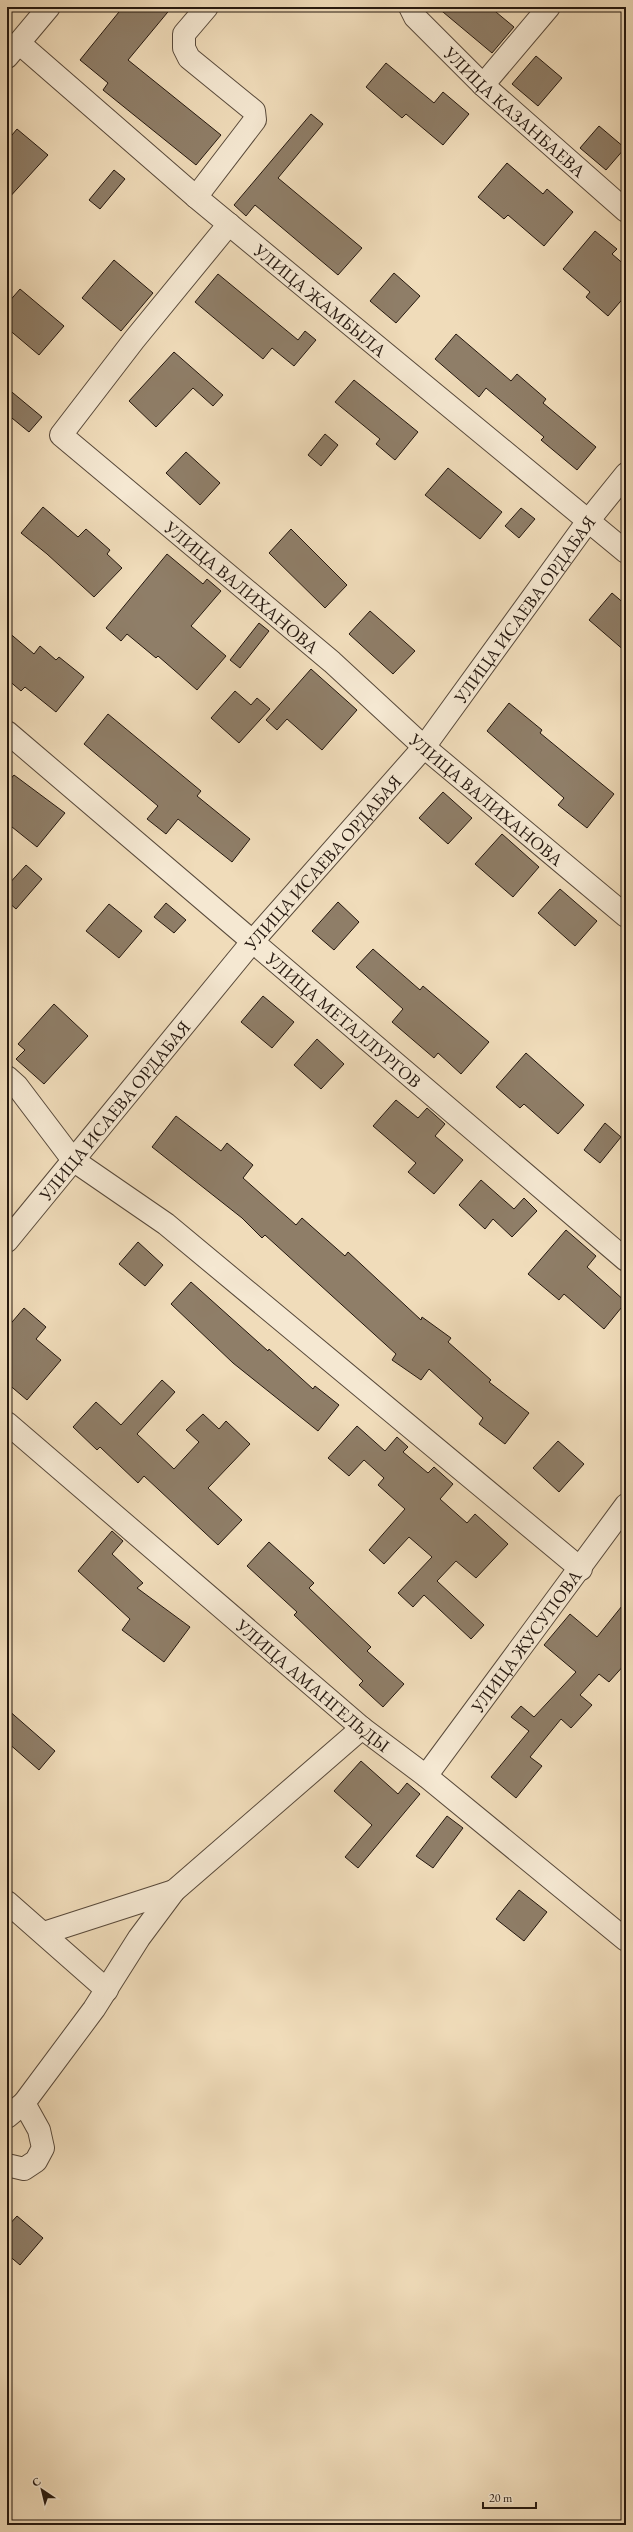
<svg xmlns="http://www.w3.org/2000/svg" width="633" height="2532" font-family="'EB Garamond',serif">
<rect width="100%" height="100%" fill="#f0dcba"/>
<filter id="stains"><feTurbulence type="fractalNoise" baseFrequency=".005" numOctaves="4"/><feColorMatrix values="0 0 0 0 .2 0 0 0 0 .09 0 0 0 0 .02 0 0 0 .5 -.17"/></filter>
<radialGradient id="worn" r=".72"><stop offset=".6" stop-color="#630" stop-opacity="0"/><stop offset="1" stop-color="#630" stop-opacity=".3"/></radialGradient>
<path fill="#8f7e68" stroke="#25180f" d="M 123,7 L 172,7 L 128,60 L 221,135 L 196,165 L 103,90 L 108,83 L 80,60 Z
M 437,7 L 490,7 L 514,27 L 492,53 Z
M 536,56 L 562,78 L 538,106 L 512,84 Z
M 386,63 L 434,103 L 443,92 L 469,114 L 443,145 L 406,114 L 402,118 L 366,87 Z
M 311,114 L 323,124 L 278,178 L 362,248 L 338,275 L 255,205 L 246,216 L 234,205 Z
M 599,126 L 625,148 L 606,170 L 580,148 Z
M 17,129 L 48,155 L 7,200 L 7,141 Z
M 507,163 L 543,194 L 547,189 L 573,212 L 544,246 L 508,215 L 504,219 L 478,197 Z
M 114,170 L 125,179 L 100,209 L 89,200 Z
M 595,231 L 617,249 L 612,254 L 626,266 L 626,295 L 608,316 L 586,297 L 590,292 L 563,269 Z
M 114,260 L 153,293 L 121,331 L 82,298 Z
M 394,273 L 420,296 L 396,323 L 370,301 Z
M 218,274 L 298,340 L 305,331 L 316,340 L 294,366 L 272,348 L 263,359 L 195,302 Z
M 20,289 L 64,326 L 39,355 L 7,328 L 7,304 Z
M 456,334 L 511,381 L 517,374 L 546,399 L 543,403 L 596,447 L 577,470 L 541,440 L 544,437 L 486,388 L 479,397 L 435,359 Z
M 174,352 L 223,395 L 213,406 L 193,388 L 156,427 L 129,401 Z
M 354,380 L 418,432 L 395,460 L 376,444 L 380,439 L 335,402 Z
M 7,388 L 42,417 L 29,432 L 7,414 Z
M 325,434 L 338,445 L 321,466 L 308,455 Z
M 186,452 L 220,483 L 200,505 L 166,473 Z
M 448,468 L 502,512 L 480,539 L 425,495 Z
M 43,507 L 78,537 L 86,529 L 110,550 L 107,554 L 122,568 L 94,597 L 47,554 L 21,533 Z
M 521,508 L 535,519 L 519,538 L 505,526 Z
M 291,529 L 347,585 L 325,608 L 269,553 Z
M 167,554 L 203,584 L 207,579 L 221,591 L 191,626 L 226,656 L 197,690 L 158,656 L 156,658 L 127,634 L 121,641 L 106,628 Z
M 612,593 L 626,605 L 626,652 L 589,620 Z
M 370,611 L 415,651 L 393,674 L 349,634 Z
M 259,623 L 269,631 L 240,668 L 230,660 Z
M 7,631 L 34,654 L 40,646 L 56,660 L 59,657 L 84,677 L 56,712 L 25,687 L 21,691 L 7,679 Z
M 311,669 L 357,710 L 322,750 L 287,719 L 277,730 L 266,720 Z
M 235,691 L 251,705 L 257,698 L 270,709 L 239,743 L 211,718 Z
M 509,703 L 542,730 L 540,733 L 614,794 L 587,828 L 558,805 L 564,798 L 487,731 Z
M 108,714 L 201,791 L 197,796 L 250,839 L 232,862 L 178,819 L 166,834 L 147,819 L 158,806 L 84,744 Z
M 14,775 L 65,813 L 37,847 L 7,823 L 7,783 Z
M 443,792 L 472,818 L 448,844 L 419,818 Z
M 502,834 L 539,867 L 513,897 L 475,864 Z
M 26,865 L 42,879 L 16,909 L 7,901 L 7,886 Z
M 560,889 L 597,921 L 575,946 L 538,913 Z
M 338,902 L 359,922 L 334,950 L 312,931 Z
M 166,903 L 186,920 L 174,933 L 154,917 Z
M 109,904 L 142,931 L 119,958 L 86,931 Z
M 373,949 L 420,990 L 423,986 L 489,1042 L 461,1074 L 438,1053 L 434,1058 L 392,1022 L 403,1009 L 356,967 Z
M 263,996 L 294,1022 L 272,1048 L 241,1022 Z
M 54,1004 L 88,1036 L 44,1084 L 16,1059 L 25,1050 L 18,1044 Z
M 317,1039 L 344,1064 L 321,1089 L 294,1065 Z
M 526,1053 L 584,1105 L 558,1134 L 524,1104 L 520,1108 L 496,1087 Z
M 396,1100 L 418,1118 L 427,1108 L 445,1124 L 435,1136 L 463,1160 L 434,1194 L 408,1172 L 416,1163 L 373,1126 Z
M 176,1116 L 221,1151 L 227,1143 L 253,1165 L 243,1178 L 296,1225 L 302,1218 L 345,1256 L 348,1252 L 421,1320 L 422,1317 L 451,1338 L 448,1342 L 491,1380 L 489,1382 L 529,1413 L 505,1444 L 479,1424 L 483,1418 L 429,1369 L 421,1380 L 392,1360 L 396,1354 L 265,1235 L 262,1238 L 242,1218 L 152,1147 Z
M 605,1123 L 621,1137 L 600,1163 L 584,1150 Z
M 481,1180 L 514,1209 L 524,1198 L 537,1211 L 512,1237 L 493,1219 L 485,1229 L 459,1205 Z
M 566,1230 L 596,1256 L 587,1267 L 626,1302 L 604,1329 L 564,1294 L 559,1300 L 528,1274 Z
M 138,1242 L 163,1265 L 145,1286 L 119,1264 Z
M 191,1282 L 268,1351 L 269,1349 L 313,1389 L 315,1386 L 339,1405 L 318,1431 L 233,1363 L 171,1304 Z
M 24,1308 L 46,1327 L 36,1339 L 61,1360 L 27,1400 L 7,1383 L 7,1328 Z
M 162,1380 L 175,1392 L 137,1434 L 174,1469 L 199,1442 L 186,1430 L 203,1414 L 219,1429 L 226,1421 L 250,1444 L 208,1488 L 242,1520 L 218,1545 L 144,1476 L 138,1483 L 100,1447 L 97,1450 L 73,1427 L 96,1402 L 121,1425 Z
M 357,1426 L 385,1451 L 397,1437 L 408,1447 L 403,1452 L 428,1473 L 434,1467 L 453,1484 L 440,1499 L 467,1523 L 475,1514 L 508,1544 L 476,1578 L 456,1561 L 437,1581 L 484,1625 L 471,1639 L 424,1595 L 413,1607 L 398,1593 L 432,1557 L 409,1537 L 384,1564 L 369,1550 L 405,1509 L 378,1485 L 384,1478 L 364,1460 L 349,1476 L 328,1458 Z
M 558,1441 L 584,1464 L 559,1492 L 533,1468 Z
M 112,1531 L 123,1541 L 112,1554 L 143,1583 L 137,1588 L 190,1627 L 164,1662 L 122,1630 L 130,1619 L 78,1571 Z
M 269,1542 L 314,1583 L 309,1588 L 371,1647 L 367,1651 L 404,1684 L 383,1707 L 359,1685 L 363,1681 L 294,1615 L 297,1612 L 247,1566 Z
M 626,1601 L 626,1663 L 609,1682 L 599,1674 L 580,1695 L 592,1705 L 571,1728 L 561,1719 L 530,1757 L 542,1766 L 516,1798 L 491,1777 L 529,1731 L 511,1717 L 521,1706 L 534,1717 L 576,1672 L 544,1645 L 570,1614 L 597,1637 Z
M 7,1709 L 55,1751 L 39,1770 L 7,1742 Z
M 361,1761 L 398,1794 L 407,1783 L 420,1794 L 358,1868 L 345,1857 L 372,1825 L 334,1791 Z
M 447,1816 L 463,1828 L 433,1868 L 416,1856 Z
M 519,1890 L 547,1912 L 524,1941 L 496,1919 Z
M 17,2216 L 43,2238 L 20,2265 L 7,2254 L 7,2227 Z"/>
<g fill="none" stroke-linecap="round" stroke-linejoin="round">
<g stroke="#58493a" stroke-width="24">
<g id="minor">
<path id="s1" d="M 410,7 L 415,17 L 483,85 L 626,211"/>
<path id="s2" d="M 19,43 L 196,197 L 626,552"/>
<path d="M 7,57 L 49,7"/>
<path d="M 483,85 L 549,7"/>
<path d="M 196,197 L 255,120 L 254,111 L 189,58 L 184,48 L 184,34 L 207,7"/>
<path id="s3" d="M 229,224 L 134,340 L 61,435 L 332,662 L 424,747 L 626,916"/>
<path id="s4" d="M 7,732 L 626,1260"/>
<path d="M 7,1077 L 17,1086 L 73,1160 L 166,1224 L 581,1569"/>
<path id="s5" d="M 7,1241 L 252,942 L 424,747 L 588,521 L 626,474"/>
<path id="s6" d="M 7,1423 L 362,1728 L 426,1776 L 626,1940"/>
<path id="s7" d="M 426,1776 L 626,1505"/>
<path d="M 7,1902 L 107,1990"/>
<path d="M 44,1933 L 174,1891"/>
<path d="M 7,2117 L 24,2103"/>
<path d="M 7,2165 L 24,2169 L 36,2161 L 43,2148 L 39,2130 L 24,2103 L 94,2009 L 139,1938 L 174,1891 L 362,1728"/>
</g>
</g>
<use href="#minor" stroke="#f5e8d2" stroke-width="22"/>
</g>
<g text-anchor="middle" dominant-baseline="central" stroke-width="3" stroke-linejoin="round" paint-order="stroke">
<g font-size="18" fill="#25180f" stroke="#f5e8d2">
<text stroke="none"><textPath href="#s1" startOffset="149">УЛИЦА КАЗАНБАЕВА</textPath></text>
<text stroke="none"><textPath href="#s2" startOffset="396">УЛИЦА ЖАМБЫЛА</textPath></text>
<text stroke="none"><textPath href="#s3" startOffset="506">УЛИЦА ВАЛИХАНОВА</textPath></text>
<text stroke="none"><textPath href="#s5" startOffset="817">УЛИЦА ИСАЕВА ОРДАБАЯ</textPath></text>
<text stroke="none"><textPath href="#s3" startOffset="830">УЛИЦА ВАЛИХАНОВА</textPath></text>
<text stroke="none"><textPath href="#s5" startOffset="493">УЛИЦА ИСАЕВА ОРДАБАЯ</textPath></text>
<text stroke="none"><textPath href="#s4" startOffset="443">УЛИЦА МЕТАЛЛУРГОВ</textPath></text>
<text stroke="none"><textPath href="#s5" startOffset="169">УЛИЦА ИСАЕВА ОРДАБАЯ</textPath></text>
<text stroke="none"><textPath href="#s7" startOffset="168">УЛИЦА ЖУСУПОВА</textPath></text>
<text stroke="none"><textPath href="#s6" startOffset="403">УЛИЦА АМАНГЕЛЬДЫ</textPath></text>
</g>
</g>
<rect width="633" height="2532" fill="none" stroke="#f0dcba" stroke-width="24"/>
<rect x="8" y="8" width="617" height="2516" fill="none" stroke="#25180f" stroke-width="2"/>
<rect x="12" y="12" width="609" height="2508" fill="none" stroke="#25180f"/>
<g transform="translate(42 2490) rotate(325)" stroke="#f5e8d2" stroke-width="3" paint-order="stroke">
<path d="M0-3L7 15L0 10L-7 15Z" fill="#25180f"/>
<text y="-6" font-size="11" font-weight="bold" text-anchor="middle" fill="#25180f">С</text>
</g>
<path d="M483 2502v6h53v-6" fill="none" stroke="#25180f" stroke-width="2"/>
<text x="489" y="2502" font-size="12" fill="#25180f" stroke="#f5e8d2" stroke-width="3" paint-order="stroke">20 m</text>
<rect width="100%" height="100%" filter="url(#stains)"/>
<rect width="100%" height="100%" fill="url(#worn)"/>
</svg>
